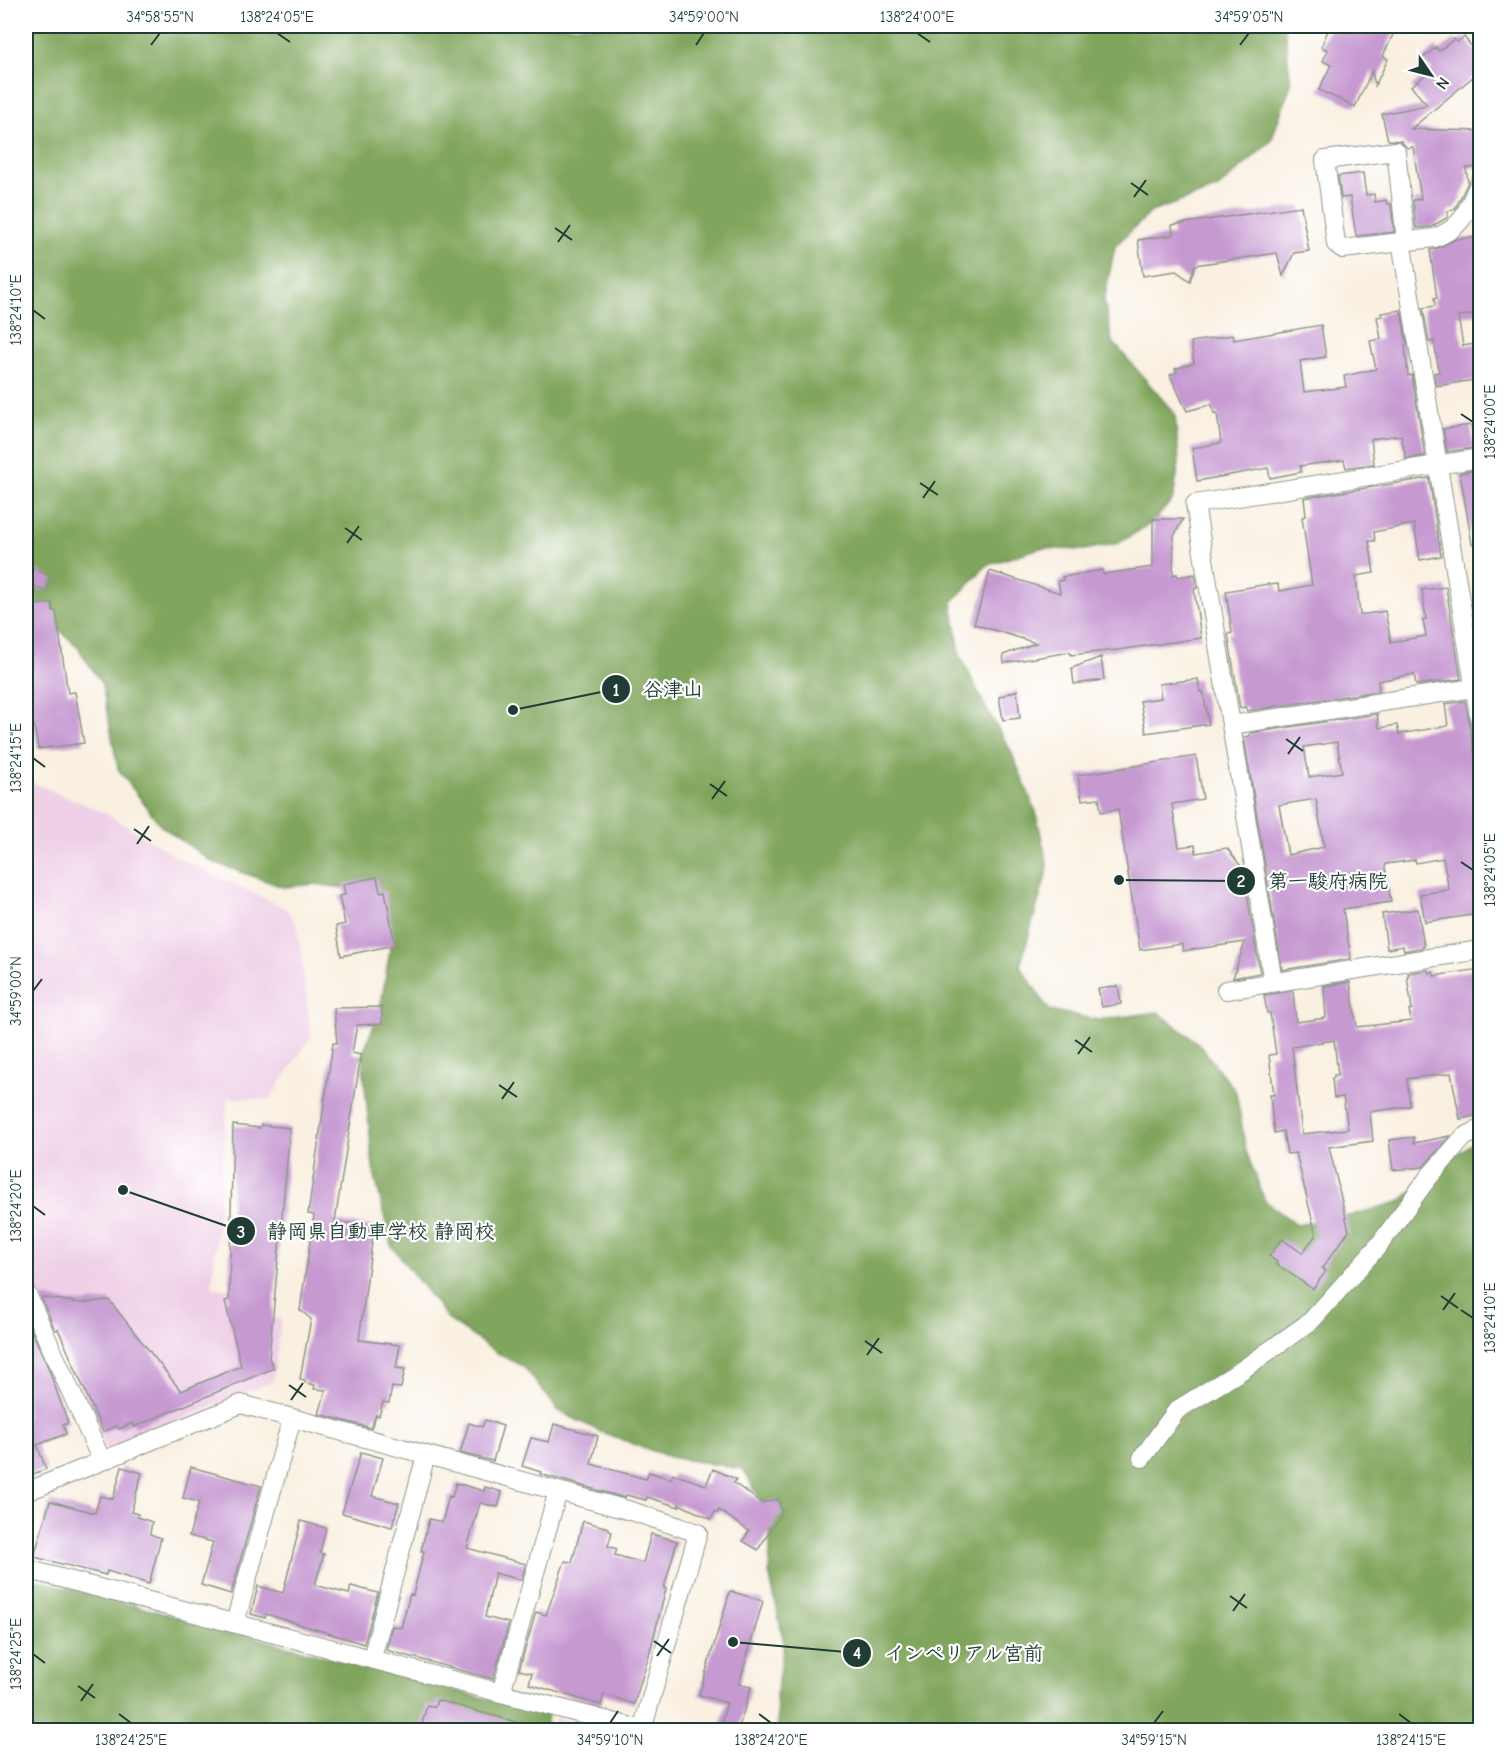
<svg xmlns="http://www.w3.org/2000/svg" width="1506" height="1756" font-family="'Comic Neue','Klee One',sans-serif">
<rect width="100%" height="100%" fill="#fff"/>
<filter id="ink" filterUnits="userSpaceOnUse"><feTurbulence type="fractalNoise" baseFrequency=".0167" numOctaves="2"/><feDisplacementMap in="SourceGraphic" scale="12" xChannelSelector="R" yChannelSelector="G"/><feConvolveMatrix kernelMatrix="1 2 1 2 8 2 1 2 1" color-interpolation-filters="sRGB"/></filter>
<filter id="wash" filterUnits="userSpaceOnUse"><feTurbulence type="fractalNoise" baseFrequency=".008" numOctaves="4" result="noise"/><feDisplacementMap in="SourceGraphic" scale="24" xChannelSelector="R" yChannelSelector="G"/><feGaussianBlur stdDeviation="1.35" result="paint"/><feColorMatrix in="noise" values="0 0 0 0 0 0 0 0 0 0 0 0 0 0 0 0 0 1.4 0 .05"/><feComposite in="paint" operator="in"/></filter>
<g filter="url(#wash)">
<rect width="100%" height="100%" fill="#f9f0e1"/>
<path fill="#efd0e7" d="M 26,780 L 103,812 L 179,858 L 287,909 L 297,925 L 301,951 L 311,1037 L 269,1100 L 228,1097 L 212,1287 L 252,1292 L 257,1316 L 281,1319 L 273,1381 L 107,1450 L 37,1295 L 31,1284 L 26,1279 Z
M 555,1718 L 604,1730 L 552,1730 Z"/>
<path fill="#80a55b" stroke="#507148" stroke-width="1.5" d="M 26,26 L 1284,26 L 1291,84 L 1271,141 L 1218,188 L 1151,212 L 1115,246 L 1104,301 L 1112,341 L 1175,414 L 1179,463 L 1173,499 L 1153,522 L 1119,543 L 1084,550 L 1040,548 L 987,565 L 952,602 L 960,655 L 986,708 L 1011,751 L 1036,812 L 1048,868 L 1020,966 L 1049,1010 L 1098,1020 L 1158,1012 L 1199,1044 L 1236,1092 L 1246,1151 L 1265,1201 L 1297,1225 L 1349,1216 L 1399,1202 L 1457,1154 L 1480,1138 L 1480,1730 L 778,1730 L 776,1695 L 784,1642 L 769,1573 L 771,1519 L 743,1469 L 670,1457 L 601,1432 L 559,1411 L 524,1367 L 499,1354 L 449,1320 L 391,1245 L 373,1168 L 362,1055 L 380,1010 L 390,950 L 377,908 L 352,889 L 316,884 L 283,887 L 211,861 L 161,826 L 118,769 L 102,684 L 77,646 L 43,615 L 26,621 Z
M 26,1577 L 548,1715 L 545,1730 L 26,1730 Z"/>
<g id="blocks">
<path fill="#c699d1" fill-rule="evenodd" d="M 1335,26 L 1397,26 L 1383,56 L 1388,59 L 1375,86 L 1372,71 L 1355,107 L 1319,90 L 1331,65 L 1323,61 L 1328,50 L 1321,47 L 1329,28 L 1333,30 Z
M 1464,37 L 1480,57 L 1480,71 L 1411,129 L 1480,131 L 1478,144 L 1480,167 L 1466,168 L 1468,182 L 1455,209 L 1448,211 L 1448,217 L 1431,227 L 1416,228 L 1413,200 L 1421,199 L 1413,147 L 1407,148 L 1401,141 L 1388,140 L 1382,114 L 1427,105 L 1411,86 L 1432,70 L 1422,59 L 1436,47 L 1439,51 L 1454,39 L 1457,42 Z
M 1363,173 L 1366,195 L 1374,194 L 1375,202 L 1386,200 L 1387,204 L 1391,204 L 1394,232 L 1356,236 L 1350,197 L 1341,198 L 1338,176 Z
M 1301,206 L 1309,251 L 1294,253 L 1283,276 L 1277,253 L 1195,265 L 1190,281 L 1176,271 L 1143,276 L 1138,240 L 1173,235 L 1172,225 Z
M 1480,237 L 1480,314 L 1458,316 L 1463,346 L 1480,343 L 1480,379 L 1436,386 L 1434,373 L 1439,372 L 1434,341 L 1429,342 L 1423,308 L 1435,306 L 1434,298 L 1437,298 L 1430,250 L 1438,248 L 1456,239 Z
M 1401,310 L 1407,345 L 1405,345 L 1408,376 L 1412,375 L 1425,456 L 1406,459 L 1401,435 L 1371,439 L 1374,464 L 1346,468 L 1344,460 L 1300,466 L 1301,472 L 1270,478 L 1268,468 L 1197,481 L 1192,448 L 1221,443 L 1217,413 L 1214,414 L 1212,404 L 1187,411 L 1170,375 L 1177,372 L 1175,369 L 1194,363 L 1191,342 L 1233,335 L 1234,340 L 1321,325 L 1326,357 L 1300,361 L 1304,392 L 1346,387 L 1344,376 L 1376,369 L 1370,341 L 1381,339 L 1377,317 L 1382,316 L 1381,313 Z
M 1471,425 L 1474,448 L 1447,452 L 1443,429 Z
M 1480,469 L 1480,543 L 1472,544 L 1460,473 Z
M 1429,478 L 1441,556 L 1420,560 L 1414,524 L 1374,532 L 1375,541 L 1369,541 L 1374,573 L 1356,576 L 1360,615 L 1385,611 L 1391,642 L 1426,636 L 1423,620 L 1426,619 L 1422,590 L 1446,587 L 1461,679 L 1416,685 L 1414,674 L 1378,681 L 1379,691 L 1247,711 L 1246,707 L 1240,708 L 1228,634 L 1232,633 L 1226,591 L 1268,584 L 1269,585 L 1278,584 L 1279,591 L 1312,585 L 1302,517 L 1306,516 L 1304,498 Z
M 1153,519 L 1183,519 L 1174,536 L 1173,575 L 1177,574 L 1178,577 L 1195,574 L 1197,588 L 1194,589 L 1201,638 L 1117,650 L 1071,655 L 1070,652 L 1004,663 L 1003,655 L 1036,643 L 974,624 L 990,571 L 1060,593 L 1058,581 L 1063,580 L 1062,577 L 1102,570 L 1103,574 L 1153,567 Z
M 33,568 L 53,578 L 46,592 L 26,582 Z
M 52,603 L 53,611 L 56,611 L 68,693 L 75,692 L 84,743 L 38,749 L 34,725 L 26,726 L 26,606 Z
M 1101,657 L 1104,680 L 1074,684 L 1072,668 Z
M 1198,679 L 1200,692 L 1203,691 L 1209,724 L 1146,733 L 1140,701 L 1161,698 L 1159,684 Z
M 1017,690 L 1020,718 L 1003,720 L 999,697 Z
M 1465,701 L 1480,783 L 1480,888 L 1474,889 L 1478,914 L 1425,922 L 1420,894 L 1449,890 L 1443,858 L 1416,863 L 1415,860 L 1386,864 L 1385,867 L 1391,902 L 1343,909 L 1351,959 L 1282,970 L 1244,737 L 1250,736 L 1250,733 L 1377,714 L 1379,728 L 1397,725 L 1399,734 L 1448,726 L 1445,704 ZM 1337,742 L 1342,772 L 1309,777 L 1304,747 ZM 1316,799 L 1324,847 L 1288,855 L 1279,805 Z
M 1196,756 L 1203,799 L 1172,804 L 1179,847 L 1195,845 L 1196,853 L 1227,848 L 1243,869 L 1260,973 L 1233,978 L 1245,942 L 1183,951 L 1182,944 L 1140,950 L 1118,809 L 1101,812 L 1099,798 L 1082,800 L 1078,775 Z
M 377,877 L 380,892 L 385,891 L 395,945 L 341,956 L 336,926 L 345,924 L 339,896 L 345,895 L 343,884 Z
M 1418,909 L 1424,947 L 1404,951 L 1403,946 L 1387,949 L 1382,914 Z
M 1480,969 L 1480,1115 L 1460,1119 L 1451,1073 L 1407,1079 L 1410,1106 L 1370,1112 L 1373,1141 L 1329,1147 L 1349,1231 L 1322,1268 L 1326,1271 L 1313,1289 L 1276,1264 L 1277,1262 L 1269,1256 L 1282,1239 L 1302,1253 L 1316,1235 L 1296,1153 L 1287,1154 L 1283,1131 L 1274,1133 L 1270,1095 L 1274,1095 L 1269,1055 L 1276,1054 L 1270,1013 L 1267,1013 L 1264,995 L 1293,991 L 1296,1022 L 1326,1018 L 1324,986 L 1350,982 L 1357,1027 L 1411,1021 L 1409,1010 L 1412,1009 L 1407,976 L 1409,976 L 1408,973 L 1428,970 L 1429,973 L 1433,972 L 1434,976 ZM 1334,1040 L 1338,1075 L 1334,1075 L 1334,1078 L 1332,1078 L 1334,1098 L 1343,1097 L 1348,1129 L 1302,1134 L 1292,1047 Z
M 1118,986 L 1121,1004 L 1102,1007 L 1098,989 Z
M 382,1007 L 382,1024 L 357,1025 L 352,1053 L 361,1055 L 335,1221 L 374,1227 L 359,1340 L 400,1345 L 396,1368 L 405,1369 L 401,1388 L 392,1387 L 389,1403 L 383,1402 L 379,1416 L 376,1415 L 371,1428 L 319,1414 L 326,1390 L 314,1389 L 315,1385 L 305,1383 L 305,1380 L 300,1379 L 311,1319 L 300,1310 L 314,1215 L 308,1214 L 333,1043 L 337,1043 L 334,1008 Z
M 233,1125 L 260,1128 L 261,1125 L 290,1128 L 269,1358 L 274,1368 L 134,1427 L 132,1423 L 119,1429 L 117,1426 L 103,1432 L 58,1329 L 55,1330 L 41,1297 L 80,1303 L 109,1300 L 181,1391 L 241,1366 L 225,1301 L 229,1300 Z
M 1450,1136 L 1423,1167 L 1393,1170 L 1389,1140 L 1414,1137 L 1414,1143 Z
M 26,1318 L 48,1367 L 68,1423 L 63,1425 L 66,1434 L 37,1445 L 46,1469 L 26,1477 Z
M 485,1420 L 503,1426 L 493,1461 L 460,1453 L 469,1423 L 482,1427 Z
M 554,1424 L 598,1436 L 591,1464 L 646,1479 L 649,1472 L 671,1479 L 673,1474 L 706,1485 L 713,1469 L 736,1479 L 734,1483 L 762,1503 L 778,1499 L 782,1512 L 758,1550 L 743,1541 L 749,1531 L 719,1510 L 718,1513 L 715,1512 L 711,1519 L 679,1504 L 679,1507 L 647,1497 L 646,1500 L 626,1495 L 625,1498 L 540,1474 L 541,1472 L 522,1466 L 531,1438 L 549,1442 Z
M 361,1452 L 383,1458 L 372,1496 L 399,1503 L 392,1527 L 342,1513 Z
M 122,1467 L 142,1473 L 131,1512 L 138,1514 L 137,1517 L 152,1522 L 150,1534 L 161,1538 L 149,1584 L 107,1571 L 106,1575 L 34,1557 L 50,1501 L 95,1513 L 100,1496 L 113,1499 Z
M 191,1467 L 261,1486 L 231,1594 L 201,1585 L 213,1542 L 189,1536 L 199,1502 L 183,1498 Z
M 456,1483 L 484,1491 L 485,1487 L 502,1492 L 498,1507 L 480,1503 L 467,1548 L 526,1564 L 521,1580 L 495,1573 L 485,1617 L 509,1623 L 493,1679 L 386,1650 L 392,1626 L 401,1628 L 410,1594 L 413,1595 L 424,1551 L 421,1551 L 429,1519 L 442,1522 L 449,1496 L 452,1497 Z
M 301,1521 L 326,1528 L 320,1553 L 324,1554 L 315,1585 L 349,1594 L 351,1586 L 378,1593 L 364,1644 L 266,1614 L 265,1618 L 251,1614 L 258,1586 L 283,1593 Z
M 583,1521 L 609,1528 L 609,1531 L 612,1532 L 608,1546 L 617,1549 L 615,1555 L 643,1563 L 651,1534 L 677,1541 L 664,1588 L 666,1589 L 649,1655 L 634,1704 L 604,1694 L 601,1705 L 529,1684 L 532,1673 L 519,1670 L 536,1612 L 546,1615 L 565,1561 L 572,1562 Z
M 730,1591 L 763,1601 L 739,1684 L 751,1687 L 738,1731 L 719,1731 L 727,1703 L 699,1695 Z
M 437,1700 L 530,1726 L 530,1731 L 420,1731 L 427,1705 L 435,1707 Z"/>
</g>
</g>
<g filter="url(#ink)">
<use href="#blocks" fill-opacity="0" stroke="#8c968a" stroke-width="1.5"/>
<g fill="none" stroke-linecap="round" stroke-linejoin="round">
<g stroke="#8c968a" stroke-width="20">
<path id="street" d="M 1401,241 L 1480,721
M 1406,241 L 1396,151 L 1325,160 L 1336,244 L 1343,249 L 1434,238 C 1465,227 1467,209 1480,182
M 1231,725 L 1480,687
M 1273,982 L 1195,504 L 1480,458
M 1226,990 L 1480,950
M 26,1292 L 102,1461
M 1142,1458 L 1177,1410 L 1242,1370 L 1311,1321 L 1379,1245 L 1428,1178 L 1464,1137 L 1480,1129
M 26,1492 L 241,1404 L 631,1511 L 698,1533 L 642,1730
M 26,1569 L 643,1730
M 235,1623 L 292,1418
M 372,1658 L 426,1455
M 501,1693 L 558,1491"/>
</g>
<use href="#street" stroke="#fff" stroke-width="18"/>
</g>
</g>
<path fill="none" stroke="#1f3d34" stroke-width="2" d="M 277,33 L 290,42M 917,33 L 930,42M 151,45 L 160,33M 696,45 L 704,33M 1240,45 L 1249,33M 1131,183 L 1148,195M 1134,197 L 1146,180M 555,228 L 572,240M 558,242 L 570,225M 33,310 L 45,319M 1461,414 L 1473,422M 920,483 L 938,495M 923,498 L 935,481M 345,528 L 362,540M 347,543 L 359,526M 1286,739 L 1303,751M 1288,754 L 1300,737M 33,758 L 45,767M 710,784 L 727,796M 712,799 L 725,781M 134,829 L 151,841M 137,844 L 149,826M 1461,862 L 1473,870M 33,991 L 42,979M 1075,1040 L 1092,1052M 1078,1054 L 1090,1037M 499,1085 L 517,1097M 502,1099 L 514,1082M 33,1206 L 45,1215M 1441,1296 L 1458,1308M 1443,1310 L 1455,1293M 1461,1310 L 1473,1318M 865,1341 L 882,1353M 867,1355 L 879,1338M 289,1385 L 306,1397M 291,1400 L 303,1383M 1230,1596 L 1247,1608M 1233,1611 L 1245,1594M 654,1641 L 671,1653M 33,1654 L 45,1663M 657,1656 L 669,1639M 78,1686 L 95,1698M 81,1701 L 93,1684M 119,1714 L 131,1723M 759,1714 L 771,1723M 1399,1714 L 1411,1723M 610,1723 L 618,1711M 1154,1723 L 1163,1711"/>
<path fill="none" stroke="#1f3d34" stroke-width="2" d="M513 710L616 689M1119 880L1241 881M123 1190L241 1231M733 1642L857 1653"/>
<g fill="#1f3d34" stroke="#fff" stroke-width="2">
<circle cx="513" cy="710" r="6"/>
<circle cx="1119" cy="880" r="6"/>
<circle cx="123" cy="1190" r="6"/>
<circle cx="733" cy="1642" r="6"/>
<circle cx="616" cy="689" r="15"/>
<circle cx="1241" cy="881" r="15"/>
<circle cx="241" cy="1231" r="15"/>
<circle cx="857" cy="1653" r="15"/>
</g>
<g font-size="18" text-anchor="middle" font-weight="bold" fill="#fff">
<text x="616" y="696">1</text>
<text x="1241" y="887">2</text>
<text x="241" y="1238">3</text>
<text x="857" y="1659">4</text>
</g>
<g font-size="20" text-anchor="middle" font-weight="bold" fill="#1f3d34" stroke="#fff" stroke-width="4.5" stroke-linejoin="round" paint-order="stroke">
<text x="673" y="696">谷津山</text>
<text x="1328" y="888">第一駿府病院</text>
<text x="381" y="1238">静岡県自動車学校 静岡校</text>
<text x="964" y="1660">インペリアル宮前</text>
</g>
<rect width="1506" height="1756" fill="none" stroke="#fff" stroke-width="66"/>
<g transform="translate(1431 75) rotate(125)" stroke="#ffffff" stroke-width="4.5" paint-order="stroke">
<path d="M0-4.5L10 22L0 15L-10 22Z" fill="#1f3d34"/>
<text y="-9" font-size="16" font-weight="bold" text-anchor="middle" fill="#1f3d34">N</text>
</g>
<rect x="33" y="33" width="1440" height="1690" fill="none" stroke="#1f3d34" stroke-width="2"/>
<g font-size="15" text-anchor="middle" fill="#1f3d34">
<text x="160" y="22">34°58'55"N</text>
<text x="277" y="22">138°24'05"E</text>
<text x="704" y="22">34°59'00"N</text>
<text x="917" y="22">138°24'00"E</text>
<text x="1249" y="22">34°59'05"N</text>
<text transform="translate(16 310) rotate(-90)" y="5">138°24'10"E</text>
<text transform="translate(1490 422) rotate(-90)" y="5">138°24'00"E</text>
<text transform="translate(16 758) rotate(-90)" y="5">138°24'15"E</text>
<text transform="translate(1490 870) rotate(-90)" y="5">138°24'05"E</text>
<text transform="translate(16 991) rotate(-90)" y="5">34°59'00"N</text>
<text transform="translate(16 1206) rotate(-90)" y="5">138°24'20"E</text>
<text transform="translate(1490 1318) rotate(-90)" y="5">138°24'10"E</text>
<text transform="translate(16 1654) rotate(-90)" y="5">138°24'25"E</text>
<text x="131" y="1745">138°24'25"E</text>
<text x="610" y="1745">34°59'10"N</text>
<text x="771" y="1745">138°24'20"E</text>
<text x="1154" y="1745">34°59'15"N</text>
<text x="1411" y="1745">138°24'15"E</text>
</g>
</svg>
